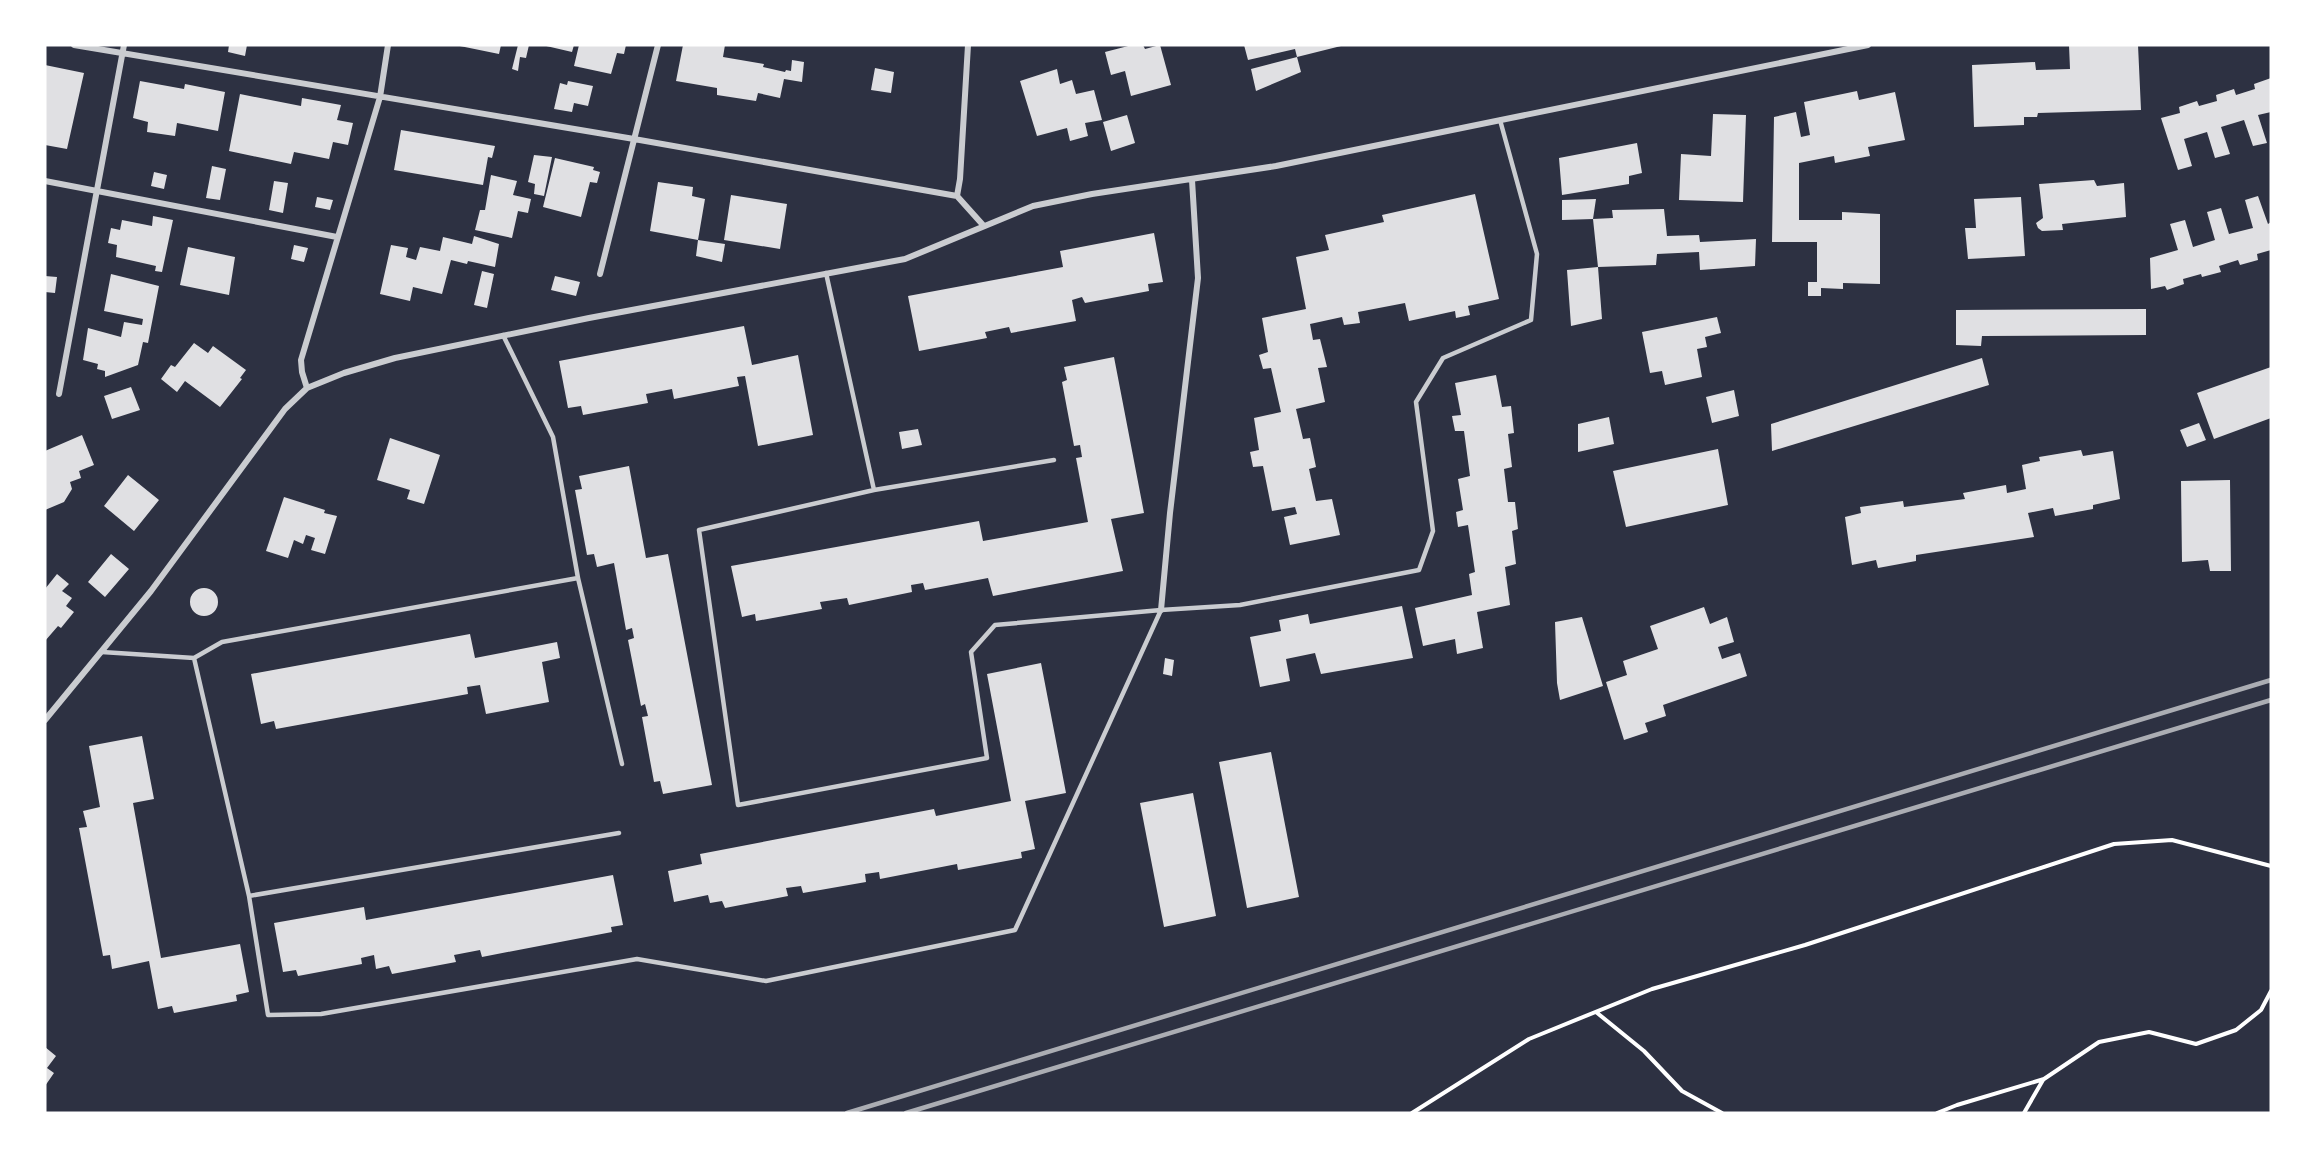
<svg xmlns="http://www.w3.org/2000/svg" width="2316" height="1158" font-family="Karla,sans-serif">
<rect width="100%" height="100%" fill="#2d3142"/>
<path fill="#e0e0e3" d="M 229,45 L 247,45 L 245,56 L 228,52 Z
M 455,45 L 501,45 L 499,54 Z
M 518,45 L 529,45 L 526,58 L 520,57 L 518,71 L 512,69 Z
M 542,45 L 574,45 L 572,52 Z
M 579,45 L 626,45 L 624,54 L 617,53 L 611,74 L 574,66 Z
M 683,45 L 725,45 L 723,57 L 764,64 L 763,67 L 785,72 L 786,70 L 791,71 L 792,60 L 804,62 L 802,82 L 784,79 L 780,98 L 758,93 L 756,101 L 717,95 L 717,88 L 676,81 Z
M 1132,45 L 1143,45 L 1145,49 L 1160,45 L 1171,85 L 1131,96 L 1125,71 L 1111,75 L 1105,52 Z
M 1244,45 L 1341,45 L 1341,46 L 1297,57 L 1295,49 L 1248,60 Z
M 2069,45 L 2138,45 L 2141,110 L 2038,113 L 2037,117 L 2024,117 L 2024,125 L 1974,127 L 1972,65 L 2035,62 L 2036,70 L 2070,69 Z
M 1297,57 L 1301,72 L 1256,91 L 1251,69 Z
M 45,65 L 84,73 L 67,149 L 45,145 Z
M 875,68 L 894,72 L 891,93 L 871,90 Z
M 1057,69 L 1060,84 L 1072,80 L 1076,94 L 1094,90 L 1102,120 L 1085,123 L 1088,136 L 1070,141 L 1067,128 L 1037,136 L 1020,81 Z
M 2271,78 L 2271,112 L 2258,115 L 2267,143 L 2253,146 L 2244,120 L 2221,127 L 2230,154 L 2215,158 L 2207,132 L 2184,139 L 2192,166 L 2178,170 L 2161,118 L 2180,113 L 2179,107 L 2197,101 L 2199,106 L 2217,101 L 2216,95 L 2234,89 L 2236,95 L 2255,89 L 2254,84 Z
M 140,81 L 184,89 L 185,84 L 225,92 L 218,131 L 177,123 L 175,136 L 147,132 L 148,122 L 133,118 Z
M 568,81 L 593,86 L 588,106 L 574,103 L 572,112 L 554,109 L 560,83 L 567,85 Z
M 1857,91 L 1859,100 L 1895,92 L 1905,140 L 1868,147 L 1870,156 L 1835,163 L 1834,156 L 1799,163 L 1799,220 L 1842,220 L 1842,212 L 1880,214 L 1880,284 L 1843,283 L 1843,289 L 1821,288 L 1821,296 L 1808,296 L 1808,282 L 1817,282 L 1817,242 L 1772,242 L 1774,117 L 1796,112 L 1801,137 L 1810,135 L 1804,102 Z
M 240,94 L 301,106 L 302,98 L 341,105 L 337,120 L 353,123 L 348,145 L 333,142 L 329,159 L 294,152 L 291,164 L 229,151 Z
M 1713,114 L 1746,115 L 1743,202 L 1679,200 L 1681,154 L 1711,156 Z
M 1127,115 L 1135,143 L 1111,151 L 1103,122 Z
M 401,130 L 495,146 L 492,158 L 488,157 L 483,185 L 394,170 Z
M 1637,143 L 1642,173 L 1629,176 L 1629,184 L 1562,195 L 1559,158 Z
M 534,155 L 552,157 L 544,196 L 534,194 L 535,184 L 528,182 Z
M 555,158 L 594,167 L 593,170 L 600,172 L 597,183 L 590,182 L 581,217 L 543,207 Z
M 212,166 L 226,169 L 220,200 L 206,198 Z
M 154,172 L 167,175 L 164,189 L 151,186 Z
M 491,175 L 517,181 L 513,195 L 531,199 L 528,213 L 518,211 L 512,238 L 475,230 L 480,210 L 485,210 Z
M 2094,180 L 2097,186 L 2124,183 L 2126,217 L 2062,224 L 2063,230 L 2042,231 L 2038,228 L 2036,223 L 2043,218 L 2039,184 Z
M 274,181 L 288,183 L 283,213 L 269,210 Z
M 658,182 L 693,187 L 692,196 L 705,199 L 698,240 L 650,231 Z
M 1475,194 L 1499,299 L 1468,306 L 1470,315 L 1456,318 L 1455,311 L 1409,321 L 1405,303 L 1358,312 L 1360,323 L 1344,325 L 1342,317 L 1310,324 L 1313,340 L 1320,339 L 1327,367 L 1318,368 L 1325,402 L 1296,409 L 1303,439 L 1310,438 L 1316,467 L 1309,469 L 1316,501 L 1332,499 L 1340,535 L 1290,545 L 1284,517 L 1297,514 L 1295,507 L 1272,511 L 1263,466 L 1253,467 L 1250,452 L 1259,450 L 1254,418 L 1281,412 L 1271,368 L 1263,369 L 1259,355 L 1268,352 L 1262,318 L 1306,309 L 1296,257 L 1329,250 L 1325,235 L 1384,222 L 1382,215 Z
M 731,195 L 787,204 L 780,249 L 724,240 Z
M 2258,196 L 2268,224 L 2271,222 L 2271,250 L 2257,254 L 2258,260 L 2240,265 L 2238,260 L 2219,266 L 2221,272 L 2202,277 L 2201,274 L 2183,279 L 2184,284 L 2167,290 L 2165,286 L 2151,289 L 2150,258 L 2178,250 L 2170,224 L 2185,220 L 2193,247 L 2215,240 L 2207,212 L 2221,208 L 2229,234 L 2253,228 L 2245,200 Z
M 317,197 L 333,200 L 330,210 L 315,207 Z
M 2021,197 L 2025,256 L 1968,259 L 1965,228 L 1976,228 L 1974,199 Z
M 1596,199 L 1593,219 L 1562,220 L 1562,200 Z
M 1664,209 L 1667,236 L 1699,235 L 1700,242 L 1756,239 L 1755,266 L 1700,270 L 1699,252 L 1657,254 L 1656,265 L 1598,267 L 1593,219 L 1613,218 L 1612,210 Z
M 153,216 L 173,220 L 162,272 L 155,271 L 156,266 L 116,257 L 117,245 L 108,243 L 111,228 L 120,230 L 122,220 L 152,226 Z
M 1154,233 L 1163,282 L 1148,284 L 1149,291 L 1085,303 L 1082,297 L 1072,300 L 1076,321 L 1011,333 L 1009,327 L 985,332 L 987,338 L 919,351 L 908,296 L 1063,267 L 1060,251 Z
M 474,236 L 499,244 L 495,267 L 468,261 L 467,264 L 451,260 L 442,294 L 413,287 L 410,301 L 380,294 L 391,245 L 408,248 L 406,257 L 416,260 L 420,247 L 440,251 L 443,237 L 472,244 Z
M 698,240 L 725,244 L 722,262 L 696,256 Z
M 294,245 L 308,248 L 304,262 L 291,259 Z
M 188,247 L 235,257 L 229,295 L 180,285 Z
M 1598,267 L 1602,319 L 1571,326 L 1567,270 Z
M 482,271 L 494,274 L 487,308 L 474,305 Z
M 111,274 L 159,286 L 148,343 L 143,342 L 138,365 L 105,377 L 105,371 L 97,369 L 98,364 L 83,360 L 88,328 L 121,337 L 124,322 L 142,325 L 143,319 L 104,311 Z
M 45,276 L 57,277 L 55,293 L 45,292 Z
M 555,276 L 580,282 L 576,296 L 551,290 Z
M 2146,309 L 2146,335 L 1982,336 L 1981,346 L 1956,345 L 1956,310 Z
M 1717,317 L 1721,333 L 1705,337 L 1707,347 L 1697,349 L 1702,377 L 1665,385 L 1662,371 L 1650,373 L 1642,332 Z
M 744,326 L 752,365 L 798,355 L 813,435 L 758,446 L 745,376 L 737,377 L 739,386 L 674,399 L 672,389 L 646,394 L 648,403 L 583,415 L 581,406 L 568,408 L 559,361 Z
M 194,343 L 208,353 L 213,346 L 246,370 L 240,378 L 242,379 L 220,407 L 185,381 L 177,392 L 161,379 L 171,365 L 175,367 Z
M 1114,357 L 1144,513 L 1111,519 L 1123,571 L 993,596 L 988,578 L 925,590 L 923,583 L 911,585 L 912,592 L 849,605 L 847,598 L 820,602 L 822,609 L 756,621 L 755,614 L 742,617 L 731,566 L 979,521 L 983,541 L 1088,522 L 1076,458 L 1082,457 L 1080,445 L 1074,446 L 1062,382 L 1067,380 L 1064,367 Z
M 1982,358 L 1989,385 L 1772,451 L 1771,424 Z
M 2271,367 L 2271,418 L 2214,439 L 2197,393 Z
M 1496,375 L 1502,407 L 1511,406 L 1514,433 L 1508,434 L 1512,467 L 1504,469 L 1508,502 L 1515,502 L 1518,529 L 1512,531 L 1516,564 L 1505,567 L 1510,605 L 1477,612 L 1483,648 L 1457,654 L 1455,639 L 1423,646 L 1415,608 L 1472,595 L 1469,574 L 1475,572 L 1468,525 L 1458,527 L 1456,512 L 1463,510 L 1458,479 L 1470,476 L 1464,431 L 1455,431 L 1452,416 L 1461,415 L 1455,383 Z
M 131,387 L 140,410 L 112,419 L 104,396 Z
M 1734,390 L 1739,416 L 1712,423 L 1706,397 Z
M 1609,417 L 1614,444 L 1578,452 L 1578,424 Z
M 2199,423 L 2206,440 L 2187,447 L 2180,430 Z
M 918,429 L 922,445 L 902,449 L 899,432 Z
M 82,435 L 94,465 L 79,471 L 81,478 L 70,482 L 72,489 L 64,502 L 45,510 L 45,451 Z
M 390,438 L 440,455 L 424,504 L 407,499 L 410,490 L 377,480 Z
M 1718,449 L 1728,505 L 1626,527 L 1613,471 Z
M 2081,450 L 2083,456 L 2113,451 L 2120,499 L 2093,505 L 2093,509 L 2055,516 L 2053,508 L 2028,513 L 2034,537 L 1916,555 L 1916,561 L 1878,568 L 1876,560 L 1852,565 L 1845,517 L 1861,513 L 1860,507 L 1903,501 L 1904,507 L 1965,499 L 1963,493 L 2006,485 L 2007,493 L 2026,489 L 2022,465 L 2040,461 L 2039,457 Z
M 629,466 L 646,558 L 668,554 L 712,785 L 663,794 L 660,781 L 654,782 L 642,717 L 648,716 L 645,704 L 641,706 L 628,640 L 634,638 L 632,628 L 626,630 L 614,563 L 597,567 L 594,554 L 587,555 L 575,490 L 582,489 L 579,476 Z
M 128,475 L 159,500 L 134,531 L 104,506 Z
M 2230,480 L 2231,571 L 2210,571 L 2208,560 L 2182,562 L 2181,481 Z
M 284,497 L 325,510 L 324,513 L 337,516 L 325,554 L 311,550 L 315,538 L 306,535 L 303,544 L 294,540 L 288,558 L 266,551 Z
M 111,554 L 129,569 L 105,597 L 88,582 Z
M 57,574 L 69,584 L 62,591 L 72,598 L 66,606 L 74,612 L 61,628 L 58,626 L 45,641 L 45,589 Z
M190 602a14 14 0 1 1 28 0a14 14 0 1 1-28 0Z
M 1402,606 L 1413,658 L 1321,674 L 1315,653 L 1286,659 L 1290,681 L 1260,687 L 1250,637 L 1281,631 L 1279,620 L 1308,614 L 1310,624 Z
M 1704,607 L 1710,624 L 1727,617 L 1734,642 L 1718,647 L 1722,659 L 1740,653 L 1747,676 L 1663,705 L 1666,716 L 1645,723 L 1648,732 L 1624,740 L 1606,682 L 1627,675 L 1623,661 L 1658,649 L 1650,626 Z
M 1582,617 L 1603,686 L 1560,700 L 1557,683 L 1555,622 Z
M 470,634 L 475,658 L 557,642 L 560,658 L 542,662 L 549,702 L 486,714 L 480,685 L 467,687 L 468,694 L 276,729 L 274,721 L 261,724 L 251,674 Z
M 1165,658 L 1174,660 L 1172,676 L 1163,674 Z
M 1041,663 L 1066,793 L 1025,801 L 1035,849 L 1021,852 L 1022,858 L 958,870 L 957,864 L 880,879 L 879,872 L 865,874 L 866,882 L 803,893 L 801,886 L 786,888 L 788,896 L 725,908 L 722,901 L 710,903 L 708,895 L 674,902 L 668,871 L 702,864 L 700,854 L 934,809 L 936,816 L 1011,801 L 987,674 Z
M 142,736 L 154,799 L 133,803 L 161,958 L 240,944 L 249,992 L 236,995 L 237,1001 L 174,1013 L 172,1006 L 158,1009 L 149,961 L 112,969 L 110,955 L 103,956 L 79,828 L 87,827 L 83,811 L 100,807 L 89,746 Z
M 1271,752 L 1299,897 L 1247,908 L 1219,762 Z
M 1193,793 L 1216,916 L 1164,927 L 1140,803 Z
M 613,875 L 623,925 L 611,927 L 612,932 L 482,957 L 480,950 L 454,955 L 456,962 L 392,974 L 389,966 L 376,969 L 374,955 L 361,958 L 362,964 L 298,976 L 296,970 L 283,972 L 274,923 L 364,907 L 366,920 Z
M 45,1047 L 56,1056 L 47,1068 L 54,1073 L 45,1086 Z"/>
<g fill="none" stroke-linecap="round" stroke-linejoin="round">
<path stroke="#fff" stroke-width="4" d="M 1596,1012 L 1644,1051 L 1682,1091 L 1722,1113
M 1412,1113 L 1529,1039 L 1652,989 L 1805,945 L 2114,844 L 2172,840 L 2271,866
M 1937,1113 L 1957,1105 L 2044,1079 L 2099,1042 L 2149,1032 L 2196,1044 L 2236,1030 L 2261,1010 L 2271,991
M 2024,1113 L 2043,1080"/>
<path stroke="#caccd0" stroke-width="4.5" d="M 826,273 L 874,490 L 1054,460
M 503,335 L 553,437 L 578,578
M 874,490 L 699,530 L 738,805 L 987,758 L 971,652 L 995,625 L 1161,610 L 1240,605 L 1419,570 L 1433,531 L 1416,402 L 1443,358 L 1531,320 L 1537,254 L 1500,120
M 102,652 L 194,658 L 249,896 L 619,833
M 194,658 L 222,642 L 578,578 L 622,764
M 249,896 L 268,1015 L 321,1014 L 637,959 L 766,981 L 1015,930 L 1161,610"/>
<path stroke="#caccd0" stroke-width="6" d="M 74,45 L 634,139 L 957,196 L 983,225
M 45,181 L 337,237
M 957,196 L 960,179 L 968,45
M 600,274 L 658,45
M 307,388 L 302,372 L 301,360 L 380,97 L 388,45
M 59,394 L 124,45
M 1161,610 L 1170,513 L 1198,278 L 1192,180
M 45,720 L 151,591 L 285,409 L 307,388 L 344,373 L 395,358 L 589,318 L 905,259 L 1033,206 L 1092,194 L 1276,166 L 1868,45"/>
<path stroke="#abadb3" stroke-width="4.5" d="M 847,1113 L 2271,680
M 906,1113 L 2271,700"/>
</g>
<rect width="2316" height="1158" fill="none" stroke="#ffffff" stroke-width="93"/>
</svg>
